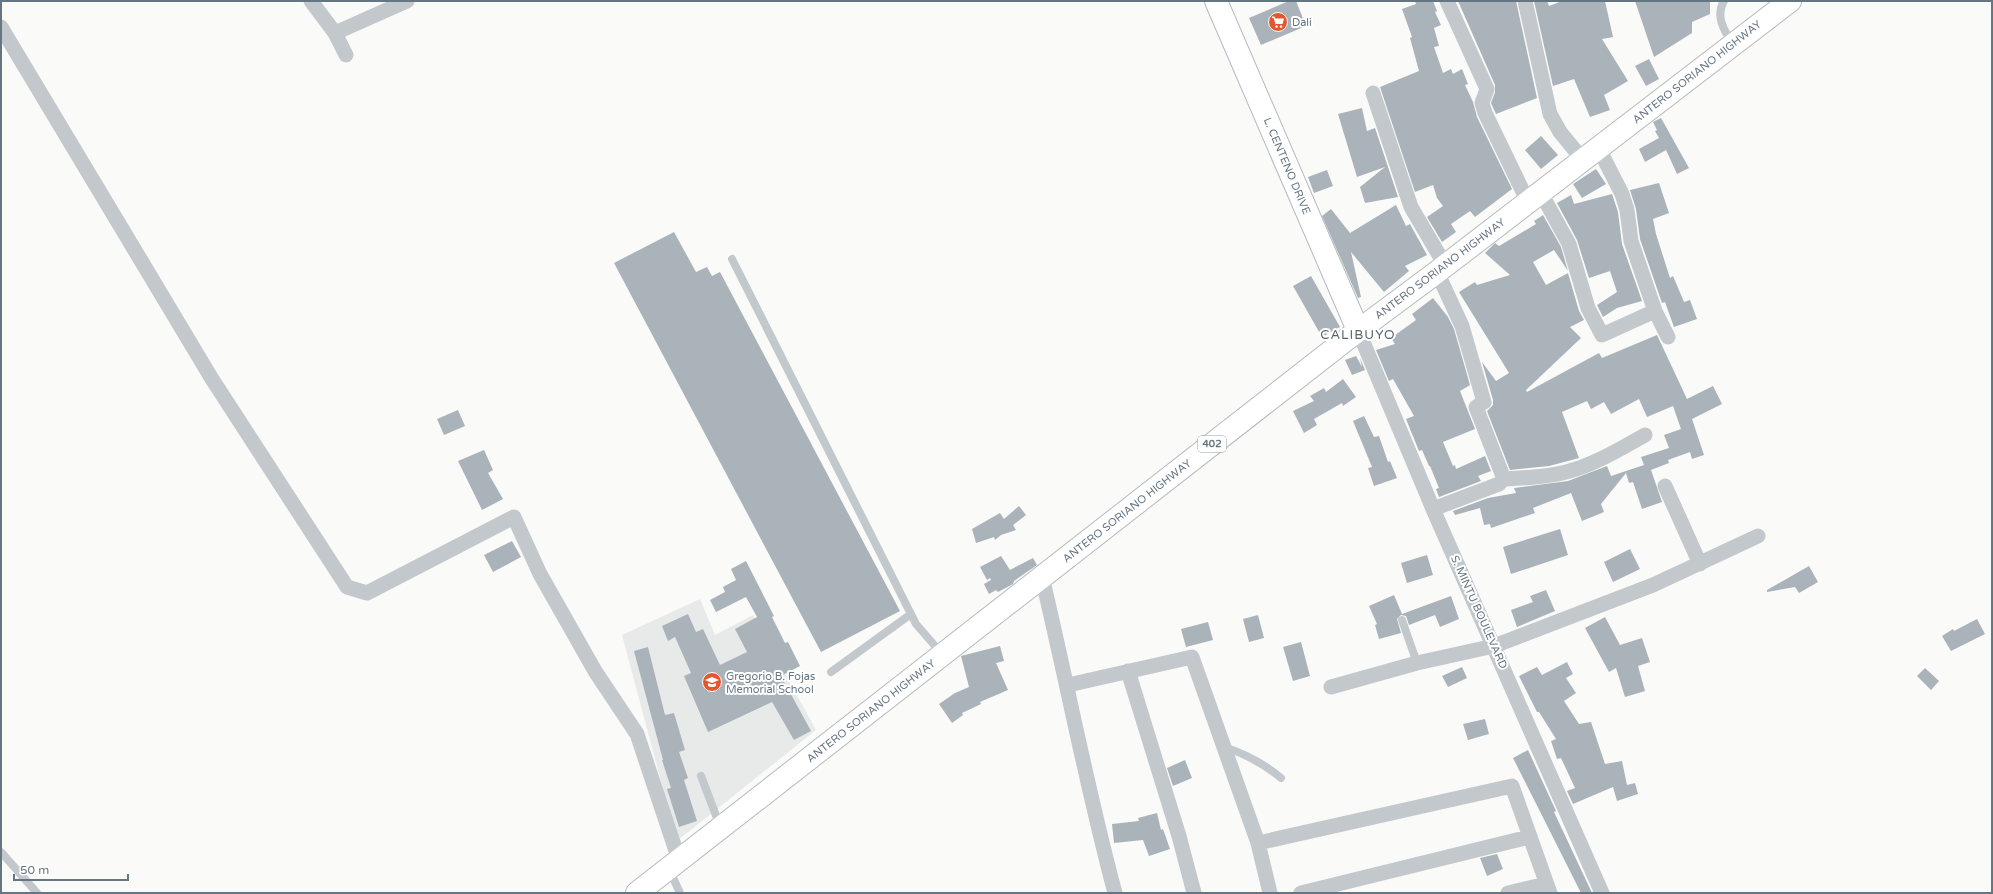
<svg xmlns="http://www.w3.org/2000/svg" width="1993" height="894" font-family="'Varela Round',sans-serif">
<rect width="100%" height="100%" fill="#fafaf8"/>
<path fill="#e8e9e9" d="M 700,599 L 715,635 L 753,615 L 816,730 L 677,841 L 622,635 Z"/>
<path fill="#aab3b9" d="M 1289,1 L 1296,1 L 1306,26 L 1261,45 L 1249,18 Z
M 1415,1 L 1433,1 L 1437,11 L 1435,12 L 1441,25 L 1434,28 L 1439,46 L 1434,47 L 1443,73 L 1451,69 L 1453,74 L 1462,69 L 1468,84 L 1465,85 L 1473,102 L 1477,117 L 1512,189 L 1475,217 L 1470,211 L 1451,224 L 1456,232 L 1442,242 L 1427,217 L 1443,206 L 1437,198 L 1433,185 L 1415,192 L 1380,87 L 1419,71 L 1410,38 L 1412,37 L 1402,9 L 1416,4 Z
M 1458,1 L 1516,1 L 1537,98 L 1496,114 L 1491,103 L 1495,92 L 1495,85 Z
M 1534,1 L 1547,1 L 1549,6 L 1562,1 L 1605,1 L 1613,37 L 1602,39 L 1628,81 L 1604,95 L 1610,110 L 1590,117 L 1574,79 L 1553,86 Z
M 1635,1 L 1710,1 L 1710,14 L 1692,22 L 1692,33 L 1654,57 Z
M 1649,59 L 1659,79 L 1646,86 L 1635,66 Z
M 1362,108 L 1367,131 L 1375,128 L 1398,197 L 1365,203 L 1360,187 L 1385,167 L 1357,177 L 1338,114 Z
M 1661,118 L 1689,168 L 1677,174 L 1666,150 L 1645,162 L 1639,149 L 1659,138 L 1655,131 L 1657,130 L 1653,122 Z
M 1541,136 L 1558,155 L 1541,169 L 1525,150 Z
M 1596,169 L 1606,184 L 1582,198 L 1573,184 Z
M 1327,170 L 1333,186 L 1314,193 L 1308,177 Z
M 1659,183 L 1669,213 L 1653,219 L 1656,234 L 1670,278 L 1673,276 L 1684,302 L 1690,300 L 1697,319 L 1674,327 L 1665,302 L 1662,303 L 1640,239 L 1636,209 L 1630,190 Z
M 1612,194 L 1618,212 L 1622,244 L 1642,301 L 1617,308 L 1603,317 L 1597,305 L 1617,292 L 1610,271 L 1589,278 L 1577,240 L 1557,203 L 1571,195 L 1574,204 Z
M 1396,205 L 1406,226 L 1410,224 L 1427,255 L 1405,266 L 1409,271 L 1384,292 L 1351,252 L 1361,297 L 1358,298 L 1322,216 L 1331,209 L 1350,233 Z
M 1543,215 L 1561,247 L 1568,271 L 1554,250 L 1533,262 L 1546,285 L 1568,273 L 1579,311 L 1584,320 L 1570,327 L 1581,338 L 1526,390 L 1527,392 L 1599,353 L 1602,358 L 1657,335 L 1687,399 L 1713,386 L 1722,404 L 1692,419 L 1704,455 L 1692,459 L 1690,452 L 1668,460 L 1669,463 L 1651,470 L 1662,502 L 1642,509 L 1633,482 L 1629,483 L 1626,473 L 1601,504 L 1604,512 L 1582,521 L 1571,493 L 1533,508 L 1535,513 L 1491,528 L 1490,524 L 1484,525 L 1480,508 L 1455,515 L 1453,511 L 1488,498 L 1516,493 L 1514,488 L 1568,481 L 1607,466 L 1611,476 L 1644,465 L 1641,457 L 1669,448 L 1664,435 L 1681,429 L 1673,406 L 1647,417 L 1639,399 L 1611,414 L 1604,402 L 1591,409 L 1587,401 L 1562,412 L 1579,458 L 1549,466 L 1510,470 L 1487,411 L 1493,405 L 1493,400 L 1482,362 L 1496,381 L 1509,373 L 1459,292 L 1475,282 L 1477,285 L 1510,275 L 1485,253 L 1495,243 L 1499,246 L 1536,224 L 1534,221 Z
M 674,232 L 696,272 L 707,267 L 712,276 L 720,272 L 900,611 L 821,652 L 614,263 Z
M 1311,276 L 1340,327 L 1322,337 L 1293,286 Z
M 1433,298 L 1448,317 L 1454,329 L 1470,385 L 1460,391 L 1475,429 L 1443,442 L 1453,466 L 1455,465 L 1456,469 L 1485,456 L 1491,471 L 1478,476 L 1481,481 L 1439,497 L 1436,489 L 1439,488 L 1430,466 L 1429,466 L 1422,450 L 1419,451 L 1406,419 L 1414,416 L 1393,379 L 1389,381 L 1376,350 L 1395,344 L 1391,338 L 1416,320 L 1412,314 Z
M 1356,356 L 1362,367 L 1360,358 L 1365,370 L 1352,375 L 1345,360 Z
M 1343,379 L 1356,397 L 1343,406 L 1342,403 L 1314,419 L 1317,425 L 1304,433 L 1293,411 L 1314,401 L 1310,396 L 1324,388 L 1326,392 Z
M 458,410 L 465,426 L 444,435 L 437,419 Z
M 1364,416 L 1374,437 L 1379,436 L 1388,462 L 1390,461 L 1397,478 L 1374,486 L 1368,468 L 1372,467 L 1353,421 Z
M 484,450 L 493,470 L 488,473 L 503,499 L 482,510 L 458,461 Z
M 1019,506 L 1026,515 L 1013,525 L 1016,530 L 1001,535 L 995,540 L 994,537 L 976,543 L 972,529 L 1000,513 L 1004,519 Z
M 1560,529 L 1568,555 L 1511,574 L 1503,547 Z
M 512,541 L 521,557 L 493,572 L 484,555 Z
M 1630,549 L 1640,569 L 1613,582 L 1604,562 Z
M 1427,555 L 1433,575 L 1407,583 L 1401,563 Z
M 1001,556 L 1010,570 L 1033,558 L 1037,565 L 1014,581 L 1013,584 L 998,592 L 996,590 L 989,594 L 984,584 L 991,580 L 990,578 L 987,580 L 980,567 Z
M 746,561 L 774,616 L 772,617 L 785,643 L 788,642 L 800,666 L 781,676 L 811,731 L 794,740 L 772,702 L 708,732 L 684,676 L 691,673 L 675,637 L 668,641 L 662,626 L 688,614 L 696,632 L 703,629 L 720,665 L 747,652 L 735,629 L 757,617 L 746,597 L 716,612 L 710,600 L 725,592 L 723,587 L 736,580 L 731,569 Z
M 1809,566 L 1818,582 L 1799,593 L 1795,587 L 1767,592 L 1767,590 Z
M 1546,590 L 1555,611 L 1517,627 L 1511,610 L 1533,602 L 1530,596 Z
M 1394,595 L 1402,614 L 1451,596 L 1459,619 L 1440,627 L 1435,615 L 1409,625 L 1406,616 L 1401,615 L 1397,619 L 1401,633 L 1379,639 L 1375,625 L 1377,624 L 1369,606 Z
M 1258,615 L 1264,638 L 1249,642 L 1243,619 Z
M 1605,617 L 1620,645 L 1642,638 L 1650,662 L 1638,666 L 1645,691 L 1625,697 L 1616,668 L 1609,672 L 1585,628 Z
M 1977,619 L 1985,634 L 1951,651 L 1942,636 L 1953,629 L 1954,631 Z
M 1208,622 L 1213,640 L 1186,647 L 1181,629 Z
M 1301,642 L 1310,676 L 1293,681 L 1283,647 Z
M 1000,646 L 1004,661 L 996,663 L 1008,690 L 980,702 L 981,704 L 962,713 L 963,715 L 952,723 L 939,704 L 955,693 L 969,687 L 961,656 Z
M 648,647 L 665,715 L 674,713 L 685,750 L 679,752 L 688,778 L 684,780 L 697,821 L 679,827 L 667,789 L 671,788 L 662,760 L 663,760 L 634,651 Z
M 1567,662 L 1573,674 L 1566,678 L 1576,693 L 1564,701 L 1579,724 L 1591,722 L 1605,764 L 1622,761 L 1627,785 L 1635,783 L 1638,794 L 1617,801 L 1613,787 L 1573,804 L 1567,791 L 1575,788 L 1561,758 L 1557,759 L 1551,741 L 1556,739 L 1539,712 L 1537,712 L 1519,676 L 1537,667 L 1542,675 Z
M 1462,667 L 1467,678 L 1448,687 L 1442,676 Z
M 1925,668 L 1939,681 L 1931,690 L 1917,676 Z
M 1485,719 L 1489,734 L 1468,740 L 1463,724 Z
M 1528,750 L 1556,811 L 1554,812 L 1592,893 L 1581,893 L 1513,758 Z
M 1185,760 L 1192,778 L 1173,786 L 1167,768 Z
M 1157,813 L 1161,830 L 1163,829 L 1170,849 L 1149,856 L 1143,840 L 1114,843 L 1112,824 L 1139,821 L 1138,818 Z
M 1497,854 L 1503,869 L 1487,876 L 1480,858 Z"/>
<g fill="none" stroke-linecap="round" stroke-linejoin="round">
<g stroke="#b3babf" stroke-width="24">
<path id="secondary" d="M 1216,1 L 1358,330"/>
</g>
<g stroke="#b5babe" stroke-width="24">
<path id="primary" d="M 637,893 L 1343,342 L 1437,272 L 1790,1"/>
</g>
<path stroke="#c3c8cc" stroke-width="8" d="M 1724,1 C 1715,16 1724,31 1733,44
M 732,259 L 916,624 L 942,654
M 1402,620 L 1417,663
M 831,672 L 911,614
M 1224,747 C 1246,754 1263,763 1281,778
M 701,776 L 720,826
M 1,852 L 37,893
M 669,869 L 680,893"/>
<path stroke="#c3c8cc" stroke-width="15" d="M 311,1 L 335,33 L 407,1
M 1447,1 L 1487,89 L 1482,103 L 1485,113 L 1528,202
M 1525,1 L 1550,114 L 1560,132 L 1583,160
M 1,27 L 212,379 L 347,587 L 367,593 L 514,517 L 540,574 L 595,671 L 637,734 L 679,860
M 335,33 L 346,55
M 1373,93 L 1411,207 L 1445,265
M 1541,193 L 1569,244 L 1588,308 L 1602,335 L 1655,311 L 1631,241 L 1627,210 L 1622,194 L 1599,149
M 1437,272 L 1462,326 L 1484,402 L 1476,407 L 1504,479 C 1525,478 1546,477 1566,472 C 1594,465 1620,449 1645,435
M 1655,311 L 1668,337
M 1358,330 L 1433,509 L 1602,893
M 1665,486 L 1700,564
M 1433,509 L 1499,484 L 1504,479
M 1042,577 C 1067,682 1087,789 1115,893
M 1128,671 L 1179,836 L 1194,893
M 1068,685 L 1192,657 L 1258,843 L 1512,786 L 1550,893
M 1331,687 L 1417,663 L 1494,646 L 1653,585 L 1758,536
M 1258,843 L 1270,893
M 1301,893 L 1529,837
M 1508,893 L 1546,884"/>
<use href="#secondary" stroke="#fff" stroke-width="22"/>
<use href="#primary" stroke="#fff" stroke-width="22"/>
</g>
<defs>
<g id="supermarket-disc" transform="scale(1)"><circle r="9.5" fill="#e4572e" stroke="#fff"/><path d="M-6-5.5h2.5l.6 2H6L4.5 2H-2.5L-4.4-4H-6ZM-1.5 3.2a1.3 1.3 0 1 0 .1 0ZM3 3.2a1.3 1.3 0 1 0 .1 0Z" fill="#fff"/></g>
<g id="school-disc" transform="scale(1)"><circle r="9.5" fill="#e4572e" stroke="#fff"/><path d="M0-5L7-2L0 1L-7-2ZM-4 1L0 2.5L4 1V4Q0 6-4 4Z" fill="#fff"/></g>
</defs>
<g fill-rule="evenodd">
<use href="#supermarket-disc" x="1278" y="22"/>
<use href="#school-disc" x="712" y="682"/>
</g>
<g text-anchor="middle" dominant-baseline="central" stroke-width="4" stroke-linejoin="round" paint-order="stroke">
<rect fill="#fff" stroke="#939fa8" stroke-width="1" x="1198" y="436" width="28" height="16" rx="3"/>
<g font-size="10" font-weight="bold" fill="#657683">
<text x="1212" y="444">402</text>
</g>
<g font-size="11" fill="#657683" stroke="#fff" text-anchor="start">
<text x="1292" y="22">Dali</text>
<text x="726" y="676">Gregorio B. Fojas<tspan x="726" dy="13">Memorial School</tspan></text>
</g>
<g font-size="11" fill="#657683" stroke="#fff">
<text transform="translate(1697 72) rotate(-38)">ANTERO SORIANO HIGHWAY</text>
<text transform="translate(1287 166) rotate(67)">L. CENTENO DRIVE</text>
<text transform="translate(1440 269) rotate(-37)">ANTERO SORIANO HIGHWAY</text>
<text transform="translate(1127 511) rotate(-38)">ANTERO SORIANO HIGHWAY</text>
<text transform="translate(1479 612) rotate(66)">S. MINTU BOULEVARD</text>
<text transform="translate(871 711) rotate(-38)">ANTERO SORIANO HIGHWAY</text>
</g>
<g font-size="13" letter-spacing="1" fill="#57646e" stroke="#fff">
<text x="1358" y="335">CALIBUYO</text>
</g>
</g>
<rect width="1993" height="894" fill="none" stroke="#657683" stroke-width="4"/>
<path d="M14 874v6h114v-6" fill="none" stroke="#657683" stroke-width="2"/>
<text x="20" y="874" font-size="12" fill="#657683" stroke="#ffffff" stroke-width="3" paint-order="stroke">50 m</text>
</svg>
